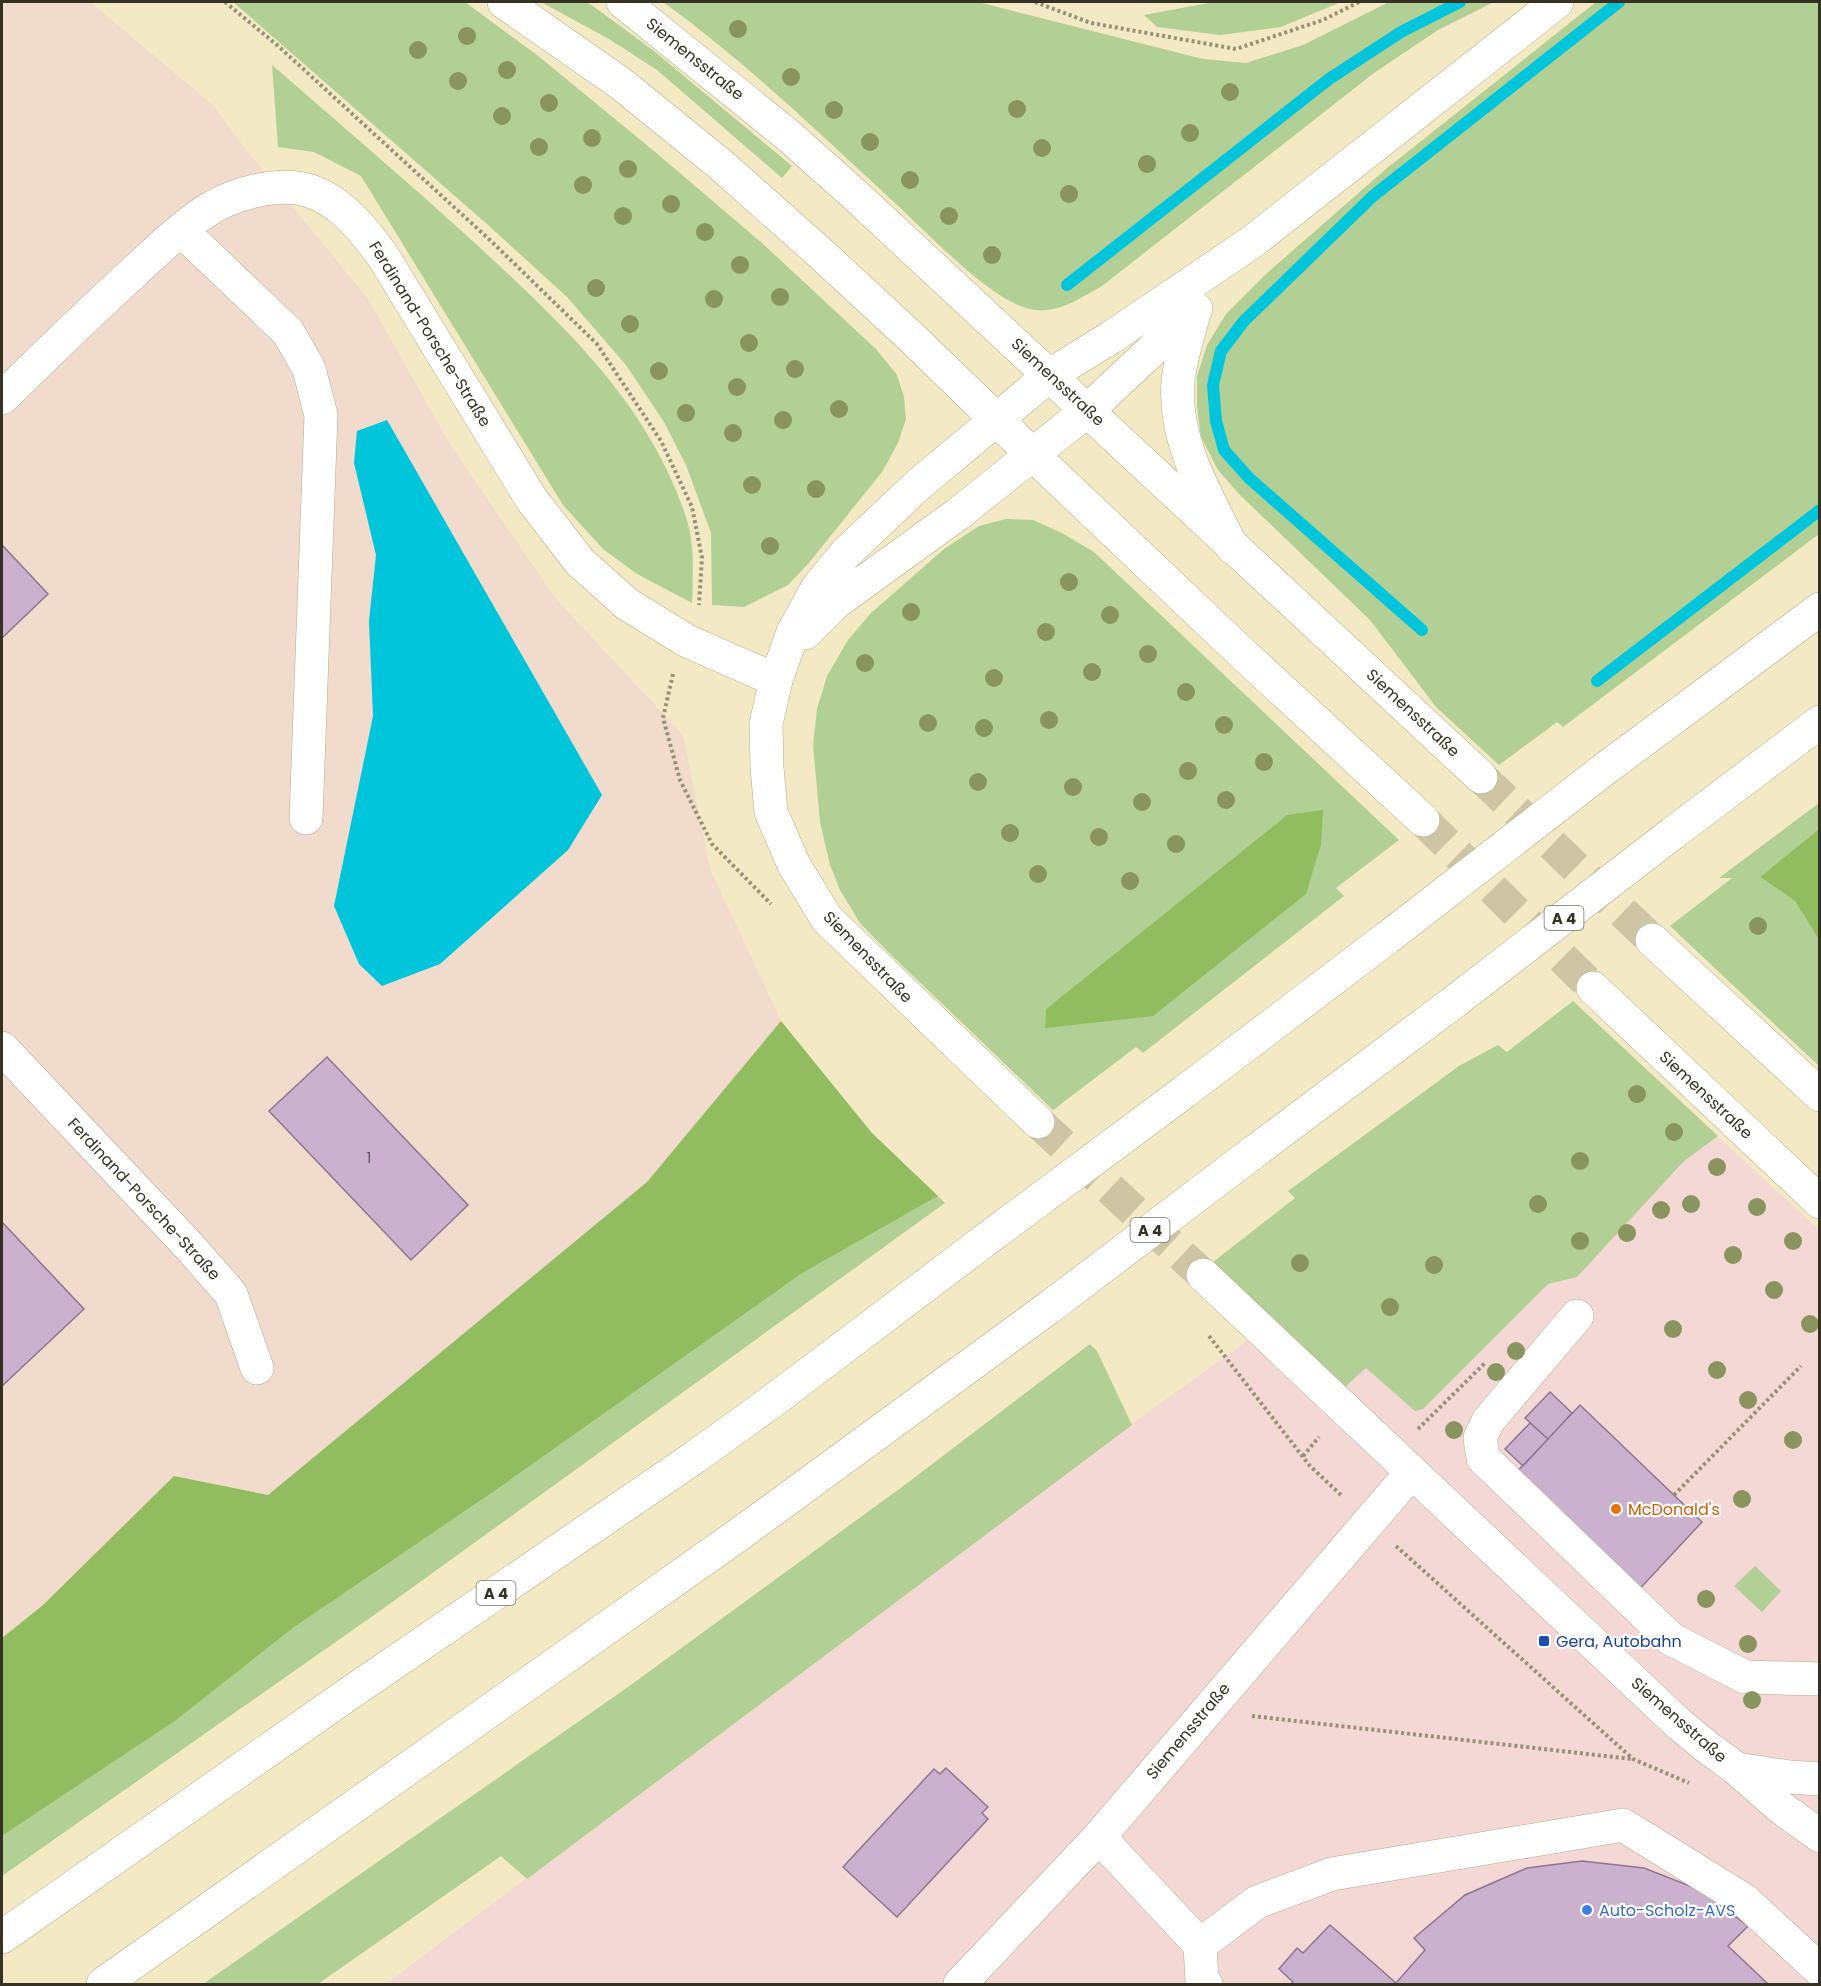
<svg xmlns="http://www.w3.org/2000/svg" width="1821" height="1986" font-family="Poppins,sans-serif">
<rect width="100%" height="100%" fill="#f3eac5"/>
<path fill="#f3d8d5" d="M 1635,1060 L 1819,1230 L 1819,1984 L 386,1984 L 1107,1442 Z"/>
<path fill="#f0dbcd" d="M 2,2 L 90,2 L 213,105 L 244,147 L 368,299 L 451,446 L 556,599 L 683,735 L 710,869 L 781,1021 L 647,1182 L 268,1495 L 174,1476 L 43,1605 L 2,1638 Z"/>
<path fill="#b2cf96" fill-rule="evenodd" d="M 233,2 L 465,2 L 537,55 L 654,151 L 762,243 L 876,349 L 897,375 L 904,397 L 906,419 L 898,443 L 882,472 L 808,564 L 788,585 L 744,607 L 712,605 L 711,533 L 686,465 L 664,422 L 626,365 L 567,297 L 488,225 Z
M 541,2 L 586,2 L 593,6 L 654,51 L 792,166 L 782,178 L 657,70 L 609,39 Z
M 663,2 L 978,2 L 1203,59 L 1246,63 L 1303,45 L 1389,2 L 1494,2 L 1438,30 L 1374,73 L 1102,286 C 1079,299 1053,317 1026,308 C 985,295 929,234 896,204 C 820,134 746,62 663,2 Z
M 1214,2 L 1341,2 L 1281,27 L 1220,35 L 1157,27 L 1144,15 Z
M 1596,2 L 1819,2 L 1819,534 L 1563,727 L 1557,722 L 1499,765 L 1436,707 L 1370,620 L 1239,494 L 1218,470 L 1201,437 L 1197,407 L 1197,376 L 1207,345 L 1226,314 L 1266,274 L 1386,169 Z
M 272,65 C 340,124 409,183 476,244 C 562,324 648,402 686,517 C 695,545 693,574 692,603 L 637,574 L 603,549 L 563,505 L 361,176 L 314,152 L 278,147 Z
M 1006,519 L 1033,520 L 1062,533 L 1094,552 L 1399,840 L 1336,888 L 1344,896 L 1143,1053 L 1136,1047 L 1053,1110 L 887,951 L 860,923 L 840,890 L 830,865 L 820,822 L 813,745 L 817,709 L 827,676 L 848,640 L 871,613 L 944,549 L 979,526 ZM 1287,815 L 1045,1028 L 1046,1009 Z
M 1819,803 L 1819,829 L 1760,877 L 1795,901 L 1819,940 L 1819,1066 L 1670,926 L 1732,878 L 1719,878 Z
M 1573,1001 L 1718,1136 L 1684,1161 L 1577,1277 L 1548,1284 L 1423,1409 L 1415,1411 L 1366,1368 L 1344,1388 L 1213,1262 L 1295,1198 L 1288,1191 L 1459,1066 L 1498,1045 L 1507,1052 Z
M 938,1196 L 945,1203 L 384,1608 L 2,1876 L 2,1836 L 175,1721 L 293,1628 L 499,1488 L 801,1274 Z
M 1090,1344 L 1097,1351 L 1132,1425 L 527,1879 L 501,1856 L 318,1984 L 203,1984 L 628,1687 L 906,1484 Z
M 1755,1566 L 1781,1591 L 1762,1612 L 1734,1586 Z"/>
<path fill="#91bc60" d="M 1323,810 L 1321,844 L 1306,894 L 1153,1016 L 1045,1028 L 1046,1009 L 1287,815 Z
M 1819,829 L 1819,940 L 1795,901 L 1760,877 Z
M 781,1021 L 872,1133 L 938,1196 L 801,1274 L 499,1488 L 293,1628 L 175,1721 L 2,1836 L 2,1638 L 43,1605 L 174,1476 L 268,1495 L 647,1182 Z"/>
<path fill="#00c5db" d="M 387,420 L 602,795 L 568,850 L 440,964 L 382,986 L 359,964 L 334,906 L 373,716 L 369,621 L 376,555 L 354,463 L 357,431 Z"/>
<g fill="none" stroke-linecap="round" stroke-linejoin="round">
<path stroke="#00c5db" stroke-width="12" d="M 1067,285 L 1329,79 L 1401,32 L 1460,2
M 1422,630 L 1249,478 L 1224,450 L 1216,421 L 1213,385 L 1221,351 L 1244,321 L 1373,196 L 1619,2
M 1597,681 L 1820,510"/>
</g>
<path fill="#cab1ce" stroke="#8e7691" stroke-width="1.5" d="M 3,546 L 48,594 L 2,638 L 2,547 Z
M 327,1057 L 468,1205 L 411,1260 L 269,1111 Z
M 2,1222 L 84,1309 L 2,1386 Z
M 1550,1392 L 1572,1413 L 1548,1439 L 1525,1418 Z
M 1580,1405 L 1702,1522 L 1634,1595 L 1511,1478 Z
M 1530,1423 L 1548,1439 L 1523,1466 L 1505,1449 Z
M 946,1768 L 988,1807 L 982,1813 L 988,1819 L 897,1917 L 843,1867 L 934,1769 L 940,1774 Z
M 1582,1861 L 1644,1868 L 1700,1890 L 1748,1926 L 1728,1946 L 1768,1984 L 1291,1984 L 1293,1982 L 1279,1969 L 1297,1948 L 1303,1953 L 1330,1925 L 1396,1983 L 1425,1950 L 1414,1938 L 1465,1895 L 1527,1868 Z"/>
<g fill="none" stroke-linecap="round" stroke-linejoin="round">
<path stroke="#cdc5a5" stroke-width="33" stroke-dasharray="33 16" stroke-linecap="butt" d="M 1481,777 L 1652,940
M 1423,820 L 1593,988
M 1038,1122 L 1203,1275"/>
<g stroke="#b3aa87" stroke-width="34">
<path id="minor" d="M 181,230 L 288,332 L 309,369 L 321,415 L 306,818
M 2,398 C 45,356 89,313 134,272 C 158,250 182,226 211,208 C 236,193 278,182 307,190 C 341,200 365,231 384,258 L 532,500 L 580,562 L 627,604 L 687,641 L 776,680
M 2,1048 L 189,1246 L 231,1294 L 257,1368
M 1577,1316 L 1488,1421 L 1480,1438 L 1483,1458 L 1671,1639 L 1745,1677 L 1820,1679
M 1099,1837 L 1200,1945 L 1202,1981 L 1206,1984
M 1200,1945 L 1257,1902 L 1332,1874 L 1623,1825 L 1744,1900 L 1820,1970
M 960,1984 L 1099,1837 L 1411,1473"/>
</g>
<g stroke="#b3aa87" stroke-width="34">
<path id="major" d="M 504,2 L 620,83 L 720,164 L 818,251 L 911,337 L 1033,455 L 1243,654 L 1423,820
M 623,2 L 789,136 L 855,195 L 1481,777
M 805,633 L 835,603 L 958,514 L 1088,410
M 1652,940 L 1820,1095
M 1593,988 L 1820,1202
M 1038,1122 L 827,919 L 794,865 L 771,812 L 767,768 L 766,724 L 776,680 L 793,632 L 818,587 L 846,553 L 919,484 L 1050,375
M 1203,1275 L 1679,1724 L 1707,1747 L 1737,1769 L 1780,1807 L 1820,1836
M 1737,1769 L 1789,1777 L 1820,1779"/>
</g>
<g stroke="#b3aa87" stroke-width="34">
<path id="highway" d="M 1195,310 C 1189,333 1180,358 1178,382 C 1173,441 1207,496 1232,547
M 1050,375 L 1110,338 L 1252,242 L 1557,2
M 1088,410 L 1196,309
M 1606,768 L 1820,609
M 1673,833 L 1820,722
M 1184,1092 L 1387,938
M 1250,1155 L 1454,1002
M 2,1937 L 344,1697 L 695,1457 L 770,1403 L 984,1241
M 103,1984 L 741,1533 L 1051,1306"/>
</g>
<path stroke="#979177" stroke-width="4" stroke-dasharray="3 3" stroke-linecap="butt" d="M 225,2 L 277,45 L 491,241 L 597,344 L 661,441 L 692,507 L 702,558 L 699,605
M 1035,2 L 1091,23 L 1236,49 L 1323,20 L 1359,2
M 673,674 L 663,718 L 680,780 L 712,844 L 771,904
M 1209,1336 L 1310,1466 L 1342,1496
M 1418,1429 L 1486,1362
M 1303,1456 L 1319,1437
M 1674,1495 L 1801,1366
M 1396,1546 L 1633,1759 L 1689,1783
M 1252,1716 L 1632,1759"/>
<use href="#minor" stroke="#fff" stroke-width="33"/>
<use href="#major" stroke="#fff" stroke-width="33"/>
<use href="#highway" stroke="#fff" stroke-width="33"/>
<g stroke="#b3aa87" stroke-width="34" stroke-linecap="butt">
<path id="highway-bridge" d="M 1387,938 L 1606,768
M 1454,1002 L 1673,833
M 984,1241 L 1184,1092
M 1051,1306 L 1250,1155"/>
</g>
<use href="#highway-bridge" stroke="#fff" stroke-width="33"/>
</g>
<g fill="#89945e">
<circle cx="738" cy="29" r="9"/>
<circle cx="467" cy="36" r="9"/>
<circle cx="418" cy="50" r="9"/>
<circle cx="507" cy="70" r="9"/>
<circle cx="791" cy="77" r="9"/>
<circle cx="458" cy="81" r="9"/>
<circle cx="1230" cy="92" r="9"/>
<circle cx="549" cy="103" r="9"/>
<circle cx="1017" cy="109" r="9"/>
<circle cx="834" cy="110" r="9"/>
<circle cx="502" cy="116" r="9"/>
<circle cx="1190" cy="133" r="9"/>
<circle cx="592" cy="138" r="9"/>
<circle cx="870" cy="142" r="9"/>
<circle cx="539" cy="147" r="9"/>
<circle cx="1042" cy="148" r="9"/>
<circle cx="1147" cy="164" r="9"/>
<circle cx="628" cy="169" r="9"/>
<circle cx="910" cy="180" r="9"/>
<circle cx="583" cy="185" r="9"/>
<circle cx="1069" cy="194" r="9"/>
<circle cx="671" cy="204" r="9"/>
<circle cx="623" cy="216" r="9"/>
<circle cx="949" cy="216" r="9"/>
<circle cx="705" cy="232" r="9"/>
<circle cx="992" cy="255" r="9"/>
<circle cx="740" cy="265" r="9"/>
<circle cx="596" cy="288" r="9"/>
<circle cx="780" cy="297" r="9"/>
<circle cx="714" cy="299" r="9"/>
<circle cx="630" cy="324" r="9"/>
<circle cx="749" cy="343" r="9"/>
<circle cx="795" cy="369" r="9"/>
<circle cx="659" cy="371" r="9"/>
<circle cx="737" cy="387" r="9"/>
<circle cx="839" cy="409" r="9"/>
<circle cx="686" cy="413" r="9"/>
<circle cx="783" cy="420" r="9"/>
<circle cx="733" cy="433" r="9"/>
<circle cx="752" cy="485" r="9"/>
<circle cx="816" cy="489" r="9"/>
<circle cx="770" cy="546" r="9"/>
<circle cx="1069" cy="582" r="9"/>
<circle cx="911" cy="612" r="9"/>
<circle cx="1110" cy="615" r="9"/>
<circle cx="1046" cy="632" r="9"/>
<circle cx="1148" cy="654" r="9"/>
<circle cx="865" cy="663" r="9"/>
<circle cx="1092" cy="672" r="9"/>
<circle cx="994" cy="678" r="9"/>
<circle cx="1186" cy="692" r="9"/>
<circle cx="1049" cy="720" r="9"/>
<circle cx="928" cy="723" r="9"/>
<circle cx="1224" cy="725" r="9"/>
<circle cx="984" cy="728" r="9"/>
<circle cx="1264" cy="762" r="9"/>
<circle cx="1188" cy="771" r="9"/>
<circle cx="978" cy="782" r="9"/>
<circle cx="1073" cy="787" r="9"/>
<circle cx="1226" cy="800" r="9"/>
<circle cx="1142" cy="802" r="9"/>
<circle cx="1010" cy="833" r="9"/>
<circle cx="1099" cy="837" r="9"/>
<circle cx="1176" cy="844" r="9"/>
<circle cx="1038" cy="874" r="9"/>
<circle cx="1130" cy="881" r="9"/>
<circle cx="1758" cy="926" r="9"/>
<circle cx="1637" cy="1094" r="9"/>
<circle cx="1674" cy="1132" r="9"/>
<circle cx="1580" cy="1161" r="9"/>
<circle cx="1717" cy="1167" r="9"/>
<circle cx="1538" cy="1204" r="9"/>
<circle cx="1691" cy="1204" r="9"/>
<circle cx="1757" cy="1207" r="9"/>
<circle cx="1661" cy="1210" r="9"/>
<circle cx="1627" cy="1233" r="9"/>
<circle cx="1580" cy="1241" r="9"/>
<circle cx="1793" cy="1241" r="9"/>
<circle cx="1733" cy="1255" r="9"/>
<circle cx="1300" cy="1263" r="9"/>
<circle cx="1434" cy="1265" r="9"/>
<circle cx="1774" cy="1290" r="9"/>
<circle cx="1390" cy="1307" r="9"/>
<circle cx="1810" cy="1324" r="9"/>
<circle cx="1673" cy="1329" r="9"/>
<circle cx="1516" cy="1351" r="9"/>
<circle cx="1717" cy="1370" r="9"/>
<circle cx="1496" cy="1372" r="9"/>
<circle cx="1748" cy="1400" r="9"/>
<circle cx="1454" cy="1430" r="9"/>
<circle cx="1793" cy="1440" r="9"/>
<circle cx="1742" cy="1499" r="9"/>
<circle cx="1706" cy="1599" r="9"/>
<circle cx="1748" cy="1644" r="9"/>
<circle cx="1752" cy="1700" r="9"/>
</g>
<circle fill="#e8710a" stroke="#fff" stroke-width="2" cx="1616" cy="1509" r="6"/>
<rect fill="#1a4fb4" stroke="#fff" stroke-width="2" x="1538" y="1635" width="12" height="12" rx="3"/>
<circle fill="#3f7fe0" stroke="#fff" stroke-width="2" cx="1587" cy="1910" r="6"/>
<g text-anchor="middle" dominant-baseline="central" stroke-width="4.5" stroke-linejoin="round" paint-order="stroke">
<g font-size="14" fill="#5a524e">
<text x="369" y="1158">1</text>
</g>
<g fill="#fff" stroke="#727066" stroke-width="1.5">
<rect x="1544.5" y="906" width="39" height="24" rx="4.5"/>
<rect x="1130.5" y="1218" width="39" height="24" rx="4.5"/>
<rect x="476.5" y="1581" width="39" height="24" rx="4.5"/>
</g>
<g font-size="15" font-weight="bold" fill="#353224">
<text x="1564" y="918">A 4</text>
<text x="1150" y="1230">A 4</text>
<text x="496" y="1593">A 4</text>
</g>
<g font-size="16" fill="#353224" stroke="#fff">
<text transform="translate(695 59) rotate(39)">Siemensstraße</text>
<text transform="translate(430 334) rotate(58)">Ferdinand-Porsche-Straße</text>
<text transform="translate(1058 382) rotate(43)">Siemensstraße</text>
<text transform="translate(1413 713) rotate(43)">Siemensstraße</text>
<text transform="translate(868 957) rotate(46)">Siemensstraße</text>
<text transform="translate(1706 1095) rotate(43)">Siemensstraße</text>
<text transform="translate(144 1199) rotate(47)">Ferdinand-Porsche-Straße</text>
<text transform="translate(1679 1720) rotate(41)">Siemensstraße</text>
<text transform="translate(1188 1731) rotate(-50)">Siemensstraße</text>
</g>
<g font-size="16" fill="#c56008" stroke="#fff" text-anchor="start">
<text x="1628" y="1509">McDonald's</text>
</g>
<g font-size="16" fill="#164399" stroke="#fff" text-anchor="start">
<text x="1556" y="1641">Gera, Autobahn</text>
</g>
<g font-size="16" fill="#366cbe" stroke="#fff" text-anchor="start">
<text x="1599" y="1910">Auto-Scholz-AVS</text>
</g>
</g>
<rect width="1821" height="1986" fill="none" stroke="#353224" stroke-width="6"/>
</svg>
